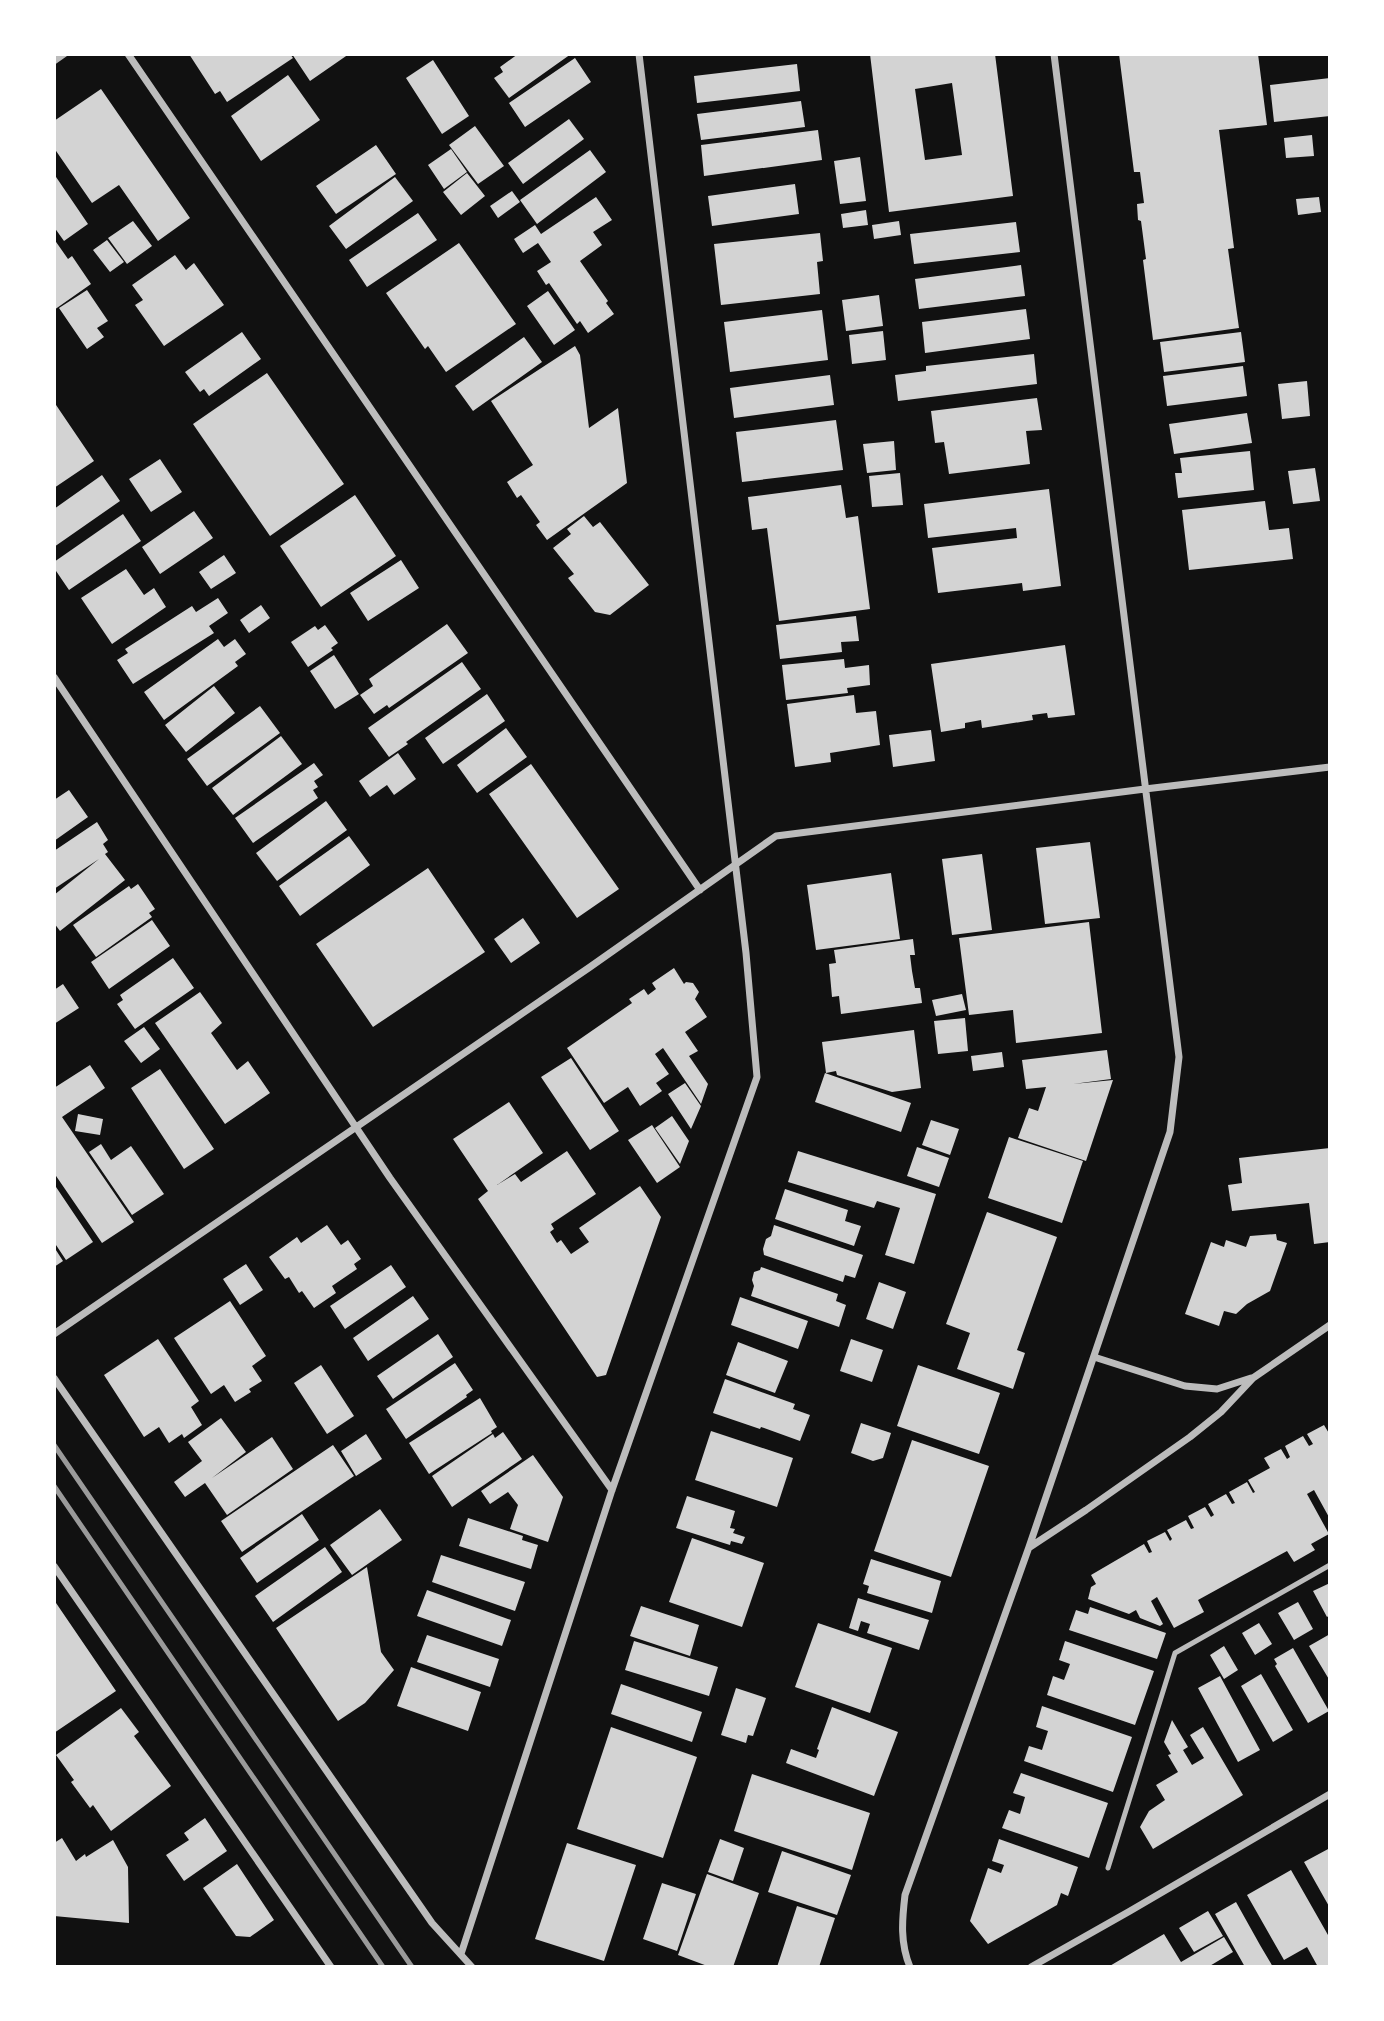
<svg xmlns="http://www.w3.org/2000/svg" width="1384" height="2021" font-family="'DM Sans',sans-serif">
<rect width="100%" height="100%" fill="#111"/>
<path fill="#d3d3d3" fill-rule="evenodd" d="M 189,54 L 290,54 L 293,58 L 227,102 L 220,91 L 215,94 Z
M 292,54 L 349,54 L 310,81 Z
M 518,54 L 571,54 L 509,98 L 494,78 L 503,72 L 500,67 Z
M 870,54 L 995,54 L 1013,196 L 889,212 ZM 952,83 L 962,155 L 925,160 L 915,89 Z
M 1119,54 L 1258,54 L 1267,125 L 1219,130 L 1234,248 L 1228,249 L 1239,328 L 1153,340 L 1143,260 L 1146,259 L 1141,221 L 1138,220 L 1137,204 L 1144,203 L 1140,172 L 1134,172 Z
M 575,58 L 591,82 L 525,127 L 509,103 Z
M 433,60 L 469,116 L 442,134 L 406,78 Z
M 797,64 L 800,91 L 697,103 L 694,76 Z
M 288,75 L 320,120 L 261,161 L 231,116 Z
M 1330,78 L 1330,116 L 1274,122 L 1270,85 Z
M 101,89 L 190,218 L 158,241 L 119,185 L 92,203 L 54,148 L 54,121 Z
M 801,101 L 805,127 L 701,140 L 697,114 Z
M 569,119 L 584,139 L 523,184 L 508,163 Z
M 475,126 L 504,166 L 478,184 L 449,145 Z
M 818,130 L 822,160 L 704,176 L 701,145 Z
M 1312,135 L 1314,156 L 1286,158 L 1284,138 Z
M 376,145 L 396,174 L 336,214 L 316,186 Z
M 451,149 L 467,172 L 444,189 L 428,165 Z
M 590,150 L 606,172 L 537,224 L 520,200 Z
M 860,157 L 866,201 L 840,204 L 834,161 Z
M 467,173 L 485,196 L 461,215 L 443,192 Z
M 54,174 L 88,224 L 64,241 L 54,227 Z
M 395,177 L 413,201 L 346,249 L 329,226 Z
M 795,184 L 799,214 L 712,226 L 708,196 Z
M 512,191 L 520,202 L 498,218 L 490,206 Z
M 596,197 L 612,220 L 593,232 L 602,245 L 580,261 L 608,301 L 606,303 L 614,314 L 588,333 L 580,321 L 577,324 L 549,283 L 546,285 L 537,271 L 551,262 L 538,243 L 523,253 L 514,239 L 535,225 L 541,234 Z
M 1319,197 L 1321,212 L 1298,215 L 1296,199 Z
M 866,210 L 868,225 L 843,228 L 841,214 Z
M 418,213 L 437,240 L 367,287 L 349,260 Z
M 133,221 L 152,246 L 127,264 L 108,238 Z
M 899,221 L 901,235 L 874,239 L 872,225 Z
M 1016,222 L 1020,252 L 914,264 L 910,234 Z
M 820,233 L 823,261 L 817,262 L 820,294 L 721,305 L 714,244 Z
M 54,239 L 68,259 L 72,256 L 91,284 L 54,310 Z
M 107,240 L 124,262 L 110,272 L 93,250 Z
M 459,243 L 516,324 L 446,372 L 428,346 L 425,349 L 386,293 Z
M 175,255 L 186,270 L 194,263 L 224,305 L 164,346 L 135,305 L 143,300 L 132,285 Z
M 1021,265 L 1025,296 L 919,309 L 915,279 Z
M 87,290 L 108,321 L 97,328 L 104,337 L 87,349 L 59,308 Z
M 548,291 L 575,330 L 554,345 L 527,306 Z
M 879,295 L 883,326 L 846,331 L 842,300 Z
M 1026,309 L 1030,339 L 925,353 L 922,322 Z
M 822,310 L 828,360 L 730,372 L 724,322 Z
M 883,331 L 886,360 L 852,364 L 849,335 Z
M 242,332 L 261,359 L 209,396 L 204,389 L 200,392 L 185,372 Z
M 1241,332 L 1245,362 L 1164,372 L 1160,342 Z
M 524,337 L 542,362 L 473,411 L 455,386 Z
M 575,346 L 580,355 L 589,428 L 618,408 L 627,483 L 547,540 L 536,525 L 540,522 L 521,495 L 517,498 L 507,482 L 533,465 L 491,401 Z
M 1034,354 L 1037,384 L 898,401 L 895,375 L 926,371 L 926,366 Z
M 1243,366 L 1247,396 L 1167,406 L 1163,376 Z
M 267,373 L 344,484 L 270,536 L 193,424 Z
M 830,375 L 834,405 L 734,418 L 730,388 Z
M 1307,381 L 1310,416 L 1282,419 L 1278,384 Z
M 1037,398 L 1042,430 L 1026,431 L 1030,464 L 949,474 L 944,442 L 935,443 L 931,411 Z
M 54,402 L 94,461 L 54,488 Z
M 1247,413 L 1252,443 L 1174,454 L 1169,424 Z
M 836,420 L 843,470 L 742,482 L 736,432 Z
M 894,441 L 896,470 L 867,473 L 863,444 Z
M 1250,451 L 1254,490 L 1178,498 L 1175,473 L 1182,473 L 1180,458 Z
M 160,459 L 182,492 L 151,512 L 129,479 Z
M 1315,468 L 1320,501 L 1293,504 L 1288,471 Z
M 900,473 L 903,505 L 872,507 L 869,476 Z
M 102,475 L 120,501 L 54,547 L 54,509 Z
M 841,485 L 846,518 L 858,516 L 870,609 L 779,621 L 767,528 L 752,530 L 748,497 Z
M 1049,489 L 1061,586 L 1023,591 L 1022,583 L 938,593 L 932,548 L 1017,538 L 1016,528 L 928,538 L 924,504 Z
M 355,495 L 396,556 L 321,607 L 280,546 Z
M 1265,501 L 1269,530 L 1289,528 L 1293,559 L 1189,570 L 1182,510 Z
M 194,511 L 213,538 L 160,574 L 142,547 Z
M 123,514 L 141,541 L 69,590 L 54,568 L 54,562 Z
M 584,516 L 593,527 L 600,522 L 649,585 L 610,615 L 595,612 L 568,578 L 574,574 L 553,548 L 571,534 L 567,529 Z
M 224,555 L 236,573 L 211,589 L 199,572 Z
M 401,560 L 419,588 L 368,621 L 350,593 Z
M 126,569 L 144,595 L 154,588 L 166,607 L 112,644 L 81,598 Z
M 218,598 L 228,613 L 209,626 L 214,633 L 133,684 L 117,660 L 128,653 L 125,649 L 192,606 L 196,612 Z
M 261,605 L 270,618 L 249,633 L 240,620 Z
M 856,616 L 859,641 L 841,642 L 842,652 L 780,659 L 776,625 Z
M 447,624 L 468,653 L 389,708 L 387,705 L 374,714 L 360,695 L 373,686 L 369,679 Z
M 325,625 L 338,643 L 331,648 L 333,650 L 308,667 L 291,642 L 315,626 L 318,630 Z
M 218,639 L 224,647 L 235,639 L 246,654 L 235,662 L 238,666 L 164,720 L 144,692 Z
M 1065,645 L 1075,715 L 1048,718 L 1047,713 L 1032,715 L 1033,720 L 982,728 L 981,720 L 965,723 L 965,728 L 941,732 L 931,664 Z
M 334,655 L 359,694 L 335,709 L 310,671 Z
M 844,659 L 845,668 L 869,665 L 870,685 L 847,688 L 848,693 L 786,700 L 782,665 Z
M 462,662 L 481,689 L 406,742 L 408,744 L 389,757 L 368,728 Z
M 214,686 L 235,713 L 186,752 L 165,725 Z
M 487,694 L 505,721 L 443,764 L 425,738 Z
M 854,695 L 856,713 L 876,711 L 880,745 L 830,753 L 831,762 L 795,767 L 787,704 Z
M 260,706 L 280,733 L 207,786 L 187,759 Z
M 506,728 L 527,757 L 477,793 L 457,765 Z
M 931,730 L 935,761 L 893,767 L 889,735 Z
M 281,736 L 302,764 L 233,815 L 212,788 Z
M 398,753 L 416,779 L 394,795 L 387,785 L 370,797 L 359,781 Z
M 314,763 L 323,775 L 314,781 L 318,787 L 313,790 L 318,798 L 253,843 L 235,818 Z
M 531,764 L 619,889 L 577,918 L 489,794 Z
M 69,790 L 88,817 L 54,841 L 54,800 Z
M 326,801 L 347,830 L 277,881 L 256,853 Z
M 97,822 L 108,840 L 103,844 L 108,852 L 105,854 L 125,880 L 60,931 L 54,923 L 54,895 L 99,859 L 54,889 L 54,851 Z
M 349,836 L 370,865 L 300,916 L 279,886 Z
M 1090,842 L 1100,918 L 1045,924 L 1036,848 Z
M 982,854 L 992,930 L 952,935 L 942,859 Z
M 428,868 L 485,952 L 373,1027 L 316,944 Z
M 891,873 L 900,939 L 816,950 L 807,885 Z
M 138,884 L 155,909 L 149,913 L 152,917 L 96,957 L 73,925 L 129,886 L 131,889 Z
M 523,918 L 540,943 L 511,963 L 494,939 Z
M 152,920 L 170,946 L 109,989 L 91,962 Z
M 1089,922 L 1102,1033 L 1016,1043 L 1013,1010 L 969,1015 L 959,938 Z
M 913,939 L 915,955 L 910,955 L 912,971 L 915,988 L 920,988 L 922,1003 L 841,1014 L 839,996 L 832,997 L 829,964 L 836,963 L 834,950 Z
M 173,958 L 194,988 L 135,1029 L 117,1004 L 123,1000 L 120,995 Z
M 674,968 L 684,984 L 686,982 L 693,983 L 699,992 L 695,999 L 707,1017 L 685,1032 L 698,1051 L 689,1056 L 708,1084 L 701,1104 L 663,1048 L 655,1054 L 669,1074 L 656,1083 L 662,1091 L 640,1106 L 628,1087 L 604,1103 L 567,1048 L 632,1003 L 629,999 L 644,989 L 648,995 L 656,989 L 652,983 Z
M 63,984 L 79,1008 L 54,1024 L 54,990 Z
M 200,992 L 222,1023 L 211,1033 L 237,1070 L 248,1061 L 270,1093 L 225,1124 L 155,1023 Z
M 962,994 L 966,1010 L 936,1016 L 932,1000 Z
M 965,1018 L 968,1051 L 938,1054 L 934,1021 Z
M 144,1027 L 160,1049 L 141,1063 L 124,1041 Z
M 914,1030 L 921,1088 L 892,1092 L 837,1075 L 836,1071 L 826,1073 L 822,1042 Z
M 1107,1050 L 1111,1079 L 1073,1084 L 1113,1080 L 1086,1161 L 1018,1138 L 1029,1108 L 1038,1111 L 1046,1087 L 1026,1089 L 1022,1060 Z
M 1002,1052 L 1004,1067 L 973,1071 L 971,1056 Z
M 571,1058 L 619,1131 L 590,1150 L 541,1077 Z
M 90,1065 L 105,1088 L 62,1117 L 134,1222 L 102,1243 L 54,1173 L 54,1088 Z
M 160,1069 L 214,1149 L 184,1169 L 131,1088 Z
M 825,1073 L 911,1103 L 901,1132 L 815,1102 Z
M 685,1083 L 701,1106 L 691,1129 L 668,1094 Z
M 509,1102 L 543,1153 L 497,1185 L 515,1174 L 521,1182 L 567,1151 L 596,1194 L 551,1224 L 554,1229 L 550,1232 L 557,1243 L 561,1240 L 571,1254 L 589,1242 L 579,1228 L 640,1186 L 661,1217 L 606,1375 L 597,1377 L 478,1199 L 488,1191 L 453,1139 Z
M 78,1114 L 103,1119 L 100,1135 L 75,1131 Z
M 672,1116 L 689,1141 L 680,1164 L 655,1128 Z
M 931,1120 L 959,1129 L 950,1155 L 922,1145 Z
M 652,1125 L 680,1167 L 657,1183 L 628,1140 Z
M 1009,1137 L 1083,1161 L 1062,1223 L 988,1198 Z
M 101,1144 L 111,1160 L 131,1146 L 164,1194 L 132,1215 L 89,1152 Z
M 917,1147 L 949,1158 L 939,1187 L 907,1176 Z
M 1330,1148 L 1330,1242 L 1314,1244 L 1309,1203 L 1232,1211 L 1228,1185 L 1242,1183 L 1239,1158 Z
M 798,1151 L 936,1194 L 914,1264 L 885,1255 L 900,1208 L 877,1201 L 874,1208 L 788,1182 Z
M 54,1184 L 93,1242 L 66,1260 L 54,1242 Z
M 785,1189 L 848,1210 L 845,1221 L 861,1226 L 854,1246 L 775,1219 Z
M 987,1212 L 1057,1237 L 1017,1350 L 1025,1353 L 1013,1389 L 957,1369 L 970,1333 L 946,1324 Z
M 327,1225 L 341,1245 L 348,1240 L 361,1259 L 354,1264 L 357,1269 L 332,1286 L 336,1293 L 314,1308 L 302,1291 L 299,1293 L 289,1277 L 285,1279 L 269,1257 L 297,1237 L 301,1243 Z
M 774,1225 L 863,1255 L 855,1278 L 845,1275 L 843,1282 L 764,1255 L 763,1249 L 766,1239 L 771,1236 Z
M 1276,1234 L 1277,1240 L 1287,1243 L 1270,1291 L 1247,1304 L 1236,1314 L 1224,1311 L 1219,1326 L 1185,1314 L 1211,1242 L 1224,1247 L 1226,1240 L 1246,1247 L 1250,1236 Z
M 54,1247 L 63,1261 L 54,1267 Z
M 246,1264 L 263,1290 L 240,1305 L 223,1279 Z
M 391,1265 L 406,1287 L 345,1329 L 330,1306 Z
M 761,1267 L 838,1294 L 836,1301 L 846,1305 L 839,1327 L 751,1296 L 754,1286 L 752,1280 L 754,1272 L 760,1270 Z
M 879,1282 L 906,1292 L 893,1329 L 866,1319 Z
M 413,1296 L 429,1319 L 368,1361 L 353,1338 Z
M 740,1297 L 808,1321 L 798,1349 L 731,1325 Z
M 230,1301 L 266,1356 L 252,1366 L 262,1381 L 249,1389 L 251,1392 L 235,1402 L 224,1385 L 211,1394 L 174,1338 Z
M 438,1334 L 453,1357 L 393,1399 L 377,1376 Z
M 158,1339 L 199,1401 L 191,1407 L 202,1425 L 184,1438 L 182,1434 L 169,1443 L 159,1427 L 144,1437 L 104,1375 Z
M 851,1339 L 883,1350 L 872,1382 L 840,1371 Z
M 738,1342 L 788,1361 L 775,1393 L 726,1375 Z
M 455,1363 L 473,1390 L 466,1395 L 467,1397 L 406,1439 L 386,1409 Z
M 321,1365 L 354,1416 L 327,1434 L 294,1383 Z
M 918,1365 L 1000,1393 L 979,1454 L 897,1426 Z
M 725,1379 L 795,1404 L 793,1409 L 810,1415 L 800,1441 L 761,1427 L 760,1429 L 713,1413 Z
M 480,1398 L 497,1427 L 491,1431 L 492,1433 L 429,1474 L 409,1443 Z
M 221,1418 L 246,1452 L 212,1478 L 272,1437 L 293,1469 L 227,1515 L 205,1483 L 185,1497 L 174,1482 L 202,1461 L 188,1442 Z
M 861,1423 L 891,1433 L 883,1458 L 873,1461 L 851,1453 Z
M 1324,1425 L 1330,1435 L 1330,1519 L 1314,1490 L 1307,1494 L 1329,1534 L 1311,1544 L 1315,1550 L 1294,1562 L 1287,1551 L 1198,1600 L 1204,1612 L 1174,1628 L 1157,1597 L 1151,1601 L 1163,1624 L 1160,1626 L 1140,1618 L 1136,1610 L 1129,1614 L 1088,1599 L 1091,1587 L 1096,1584 L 1091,1575 L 1144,1544 L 1149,1553 L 1152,1552 L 1147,1541 L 1165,1532 L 1170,1541 L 1172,1539 L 1167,1530 L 1186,1520 L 1191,1529 L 1194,1528 L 1188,1516 L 1205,1507 L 1211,1517 L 1214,1515 L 1208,1504 L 1226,1494 L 1232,1504 L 1235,1503 L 1229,1492 L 1247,1482 L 1253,1493 L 1255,1492 L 1248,1480 L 1270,1468 L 1264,1458 L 1281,1449 L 1287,1459 L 1290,1457 L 1285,1446 L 1303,1436 L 1309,1446 L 1313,1444 L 1307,1434 Z
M 711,1431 L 793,1458 L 777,1507 L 695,1480 Z
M 503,1432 L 522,1459 L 452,1507 L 432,1476 L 493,1434 L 495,1438 Z
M 366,1434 L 382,1459 L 356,1476 L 341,1451 Z
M 912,1440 L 989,1466 L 951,1577 L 874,1551 Z
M 333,1445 L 354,1476 L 242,1552 L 221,1521 Z
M 533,1455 L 563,1497 L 548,1542 L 510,1529 L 518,1505 L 508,1492 L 490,1504 L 481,1491 Z
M 687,1496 L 735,1511 L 730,1528 L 735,1529 L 733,1533 L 745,1537 L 742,1544 L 731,1541 L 730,1545 L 676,1528 Z
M 380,1509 L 402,1540 L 352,1575 L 330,1545 Z
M 302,1514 L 319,1540 L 257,1583 L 240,1558 Z
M 468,1518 L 523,1536 L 522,1540 L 538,1545 L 531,1569 L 459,1546 Z
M 692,1538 L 764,1563 L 742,1627 L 669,1602 Z
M 325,1547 L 342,1572 L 273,1622 L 255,1596 Z
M 441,1555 L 525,1582 L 515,1611 L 432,1582 Z
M 871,1559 L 941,1581 L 932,1613 L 867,1593 L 869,1586 L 863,1584 Z
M 367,1567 L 381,1652 L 394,1670 L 365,1703 L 338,1721 L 276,1628 Z
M 1330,1583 L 1330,1615 L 1327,1617 L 1313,1591 Z
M 427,1590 L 511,1620 L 502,1646 L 417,1616 Z
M 858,1598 L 929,1620 L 919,1650 L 867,1633 L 870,1624 L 861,1621 L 858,1631 L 849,1628 Z
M 54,1600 L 116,1691 L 54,1733 Z
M 1298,1602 L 1313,1629 L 1294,1640 L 1278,1613 Z
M 641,1606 L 699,1625 L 690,1656 L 630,1636 Z
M 1090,1607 L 1166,1633 L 1157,1659 L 1069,1630 L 1076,1610 L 1088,1614 Z
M 818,1623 L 892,1648 L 870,1713 L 795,1687 Z
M 1259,1623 L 1272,1644 L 1255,1655 L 1242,1633 Z
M 1330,1634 L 1330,1681 L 1309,1646 Z
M 427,1635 L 499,1659 L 490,1687 L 417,1662 Z
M 634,1641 L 718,1667 L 709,1696 L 625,1670 Z
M 1065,1641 L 1154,1671 L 1135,1725 L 1047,1695 L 1053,1676 L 1064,1680 L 1070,1664 L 1059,1660 Z
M 1224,1646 L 1238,1670 L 1224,1679 L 1210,1655 Z
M 1293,1648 L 1329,1711 L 1308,1723 L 1275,1666 L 1277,1664 L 1274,1659 Z
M 411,1667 L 481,1692 L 468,1731 L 397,1706 Z
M 1261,1674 L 1293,1730 L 1273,1742 L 1241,1686 Z
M 1220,1676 L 1260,1750 L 1238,1762 L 1198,1688 Z
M 621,1684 L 702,1712 L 692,1742 L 611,1714 Z
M 736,1688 L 766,1698 L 753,1736 L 748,1735 L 746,1743 L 721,1735 Z
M 1042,1706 L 1132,1737 L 1113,1792 L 1024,1761 L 1029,1746 L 1042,1750 L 1048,1731 L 1036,1727 Z
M 832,1707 L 898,1732 L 874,1796 L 786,1763 L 791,1749 L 816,1758 L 819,1750 L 817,1749 Z
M 121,1708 L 139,1732 L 134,1736 L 171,1786 L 111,1831 L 93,1805 L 90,1808 L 71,1782 L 74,1780 L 56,1755 Z
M 1172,1720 L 1188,1747 L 1183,1750 L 1192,1765 L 1204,1758 L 1190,1735 L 1203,1727 L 1243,1795 L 1153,1849 L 1140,1827 L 1149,1811 L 1165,1800 L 1156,1785 L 1178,1772 L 1168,1755 L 1171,1754 L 1164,1742 Z
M 611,1727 L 697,1757 L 663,1858 L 577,1829 Z
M 1021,1773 L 1108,1803 L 1089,1858 L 1002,1828 L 1009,1810 L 1020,1814 L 1025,1797 L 1013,1793 Z
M 752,1774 L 870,1813 L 852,1870 L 734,1831 Z
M 205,1818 L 227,1851 L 184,1881 L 166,1855 L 189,1840 L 184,1833 Z
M 62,1838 L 76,1861 L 85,1854 L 86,1857 L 113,1840 L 128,1867 L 129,1923 L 54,1916 L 54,1843 Z
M 720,1839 L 744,1848 L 733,1881 L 708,1872 Z
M 999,1839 L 1078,1867 L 1068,1896 L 1061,1893 L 1057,1905 L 988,1944 L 970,1921 L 988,1868 L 1001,1873 L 1004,1865 L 992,1861 Z
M 567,1843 L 636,1865 L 604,1961 L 535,1939 Z
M 1330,1848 L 1330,1908 L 1304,1862 Z
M 782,1851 L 851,1875 L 837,1915 L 768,1892 Z
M 237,1864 L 274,1920 L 250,1937 L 236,1936 L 203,1888 Z
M 1291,1870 L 1328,1935 L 1330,1934 L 1330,1967 L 1318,1967 L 1307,1947 L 1284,1960 L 1247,1895 Z
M 707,1874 L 759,1893 L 733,1967 L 710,1967 L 678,1955 Z
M 662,1883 L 696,1894 L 677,1951 L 643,1939 Z
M 1236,1902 L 1260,1945 L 1273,1967 L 1245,1967 L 1215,1914 Z
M 797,1906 L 835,1918 L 819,1967 L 777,1967 Z
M 1208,1911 L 1223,1936 L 1194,1952 L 1179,1928 Z
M 1164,1934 L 1181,1962 L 1224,1937 L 1233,1952 L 1208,1967 L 1108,1967 Z"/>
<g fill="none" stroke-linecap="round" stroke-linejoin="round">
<path stroke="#bcbcbc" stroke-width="5" d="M 1108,1868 L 1175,1653 L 1330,1565"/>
<path stroke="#bcbcbc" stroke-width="7" d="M 128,54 L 700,890
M 54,61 L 64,54
M 54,677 L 390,1178 L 612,1490
M 54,1334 L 590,967 L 776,836 L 1145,789 L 1330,767
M 1094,1357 L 1185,1386 L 1217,1389 L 1251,1378
M 54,1378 L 432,1923 L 472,1967
M 1030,1547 L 1086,1510 L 1190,1437 L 1221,1412 L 1253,1378 L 1330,1325
M 54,1566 L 331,1967
M 461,1954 L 612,1490 L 757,1077 L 746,953 L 639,54
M 910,1967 C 900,1943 902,1920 905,1895 L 1029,1547 L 1170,1132 L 1179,1057 L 1054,54
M 1031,1967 L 1130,1911 L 1330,1794"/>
<path stroke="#9a9a9a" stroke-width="5" d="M 54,1445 L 412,1967
M 54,1486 L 383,1967"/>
</g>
<rect width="1384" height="2021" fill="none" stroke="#ffffff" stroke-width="112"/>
</svg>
